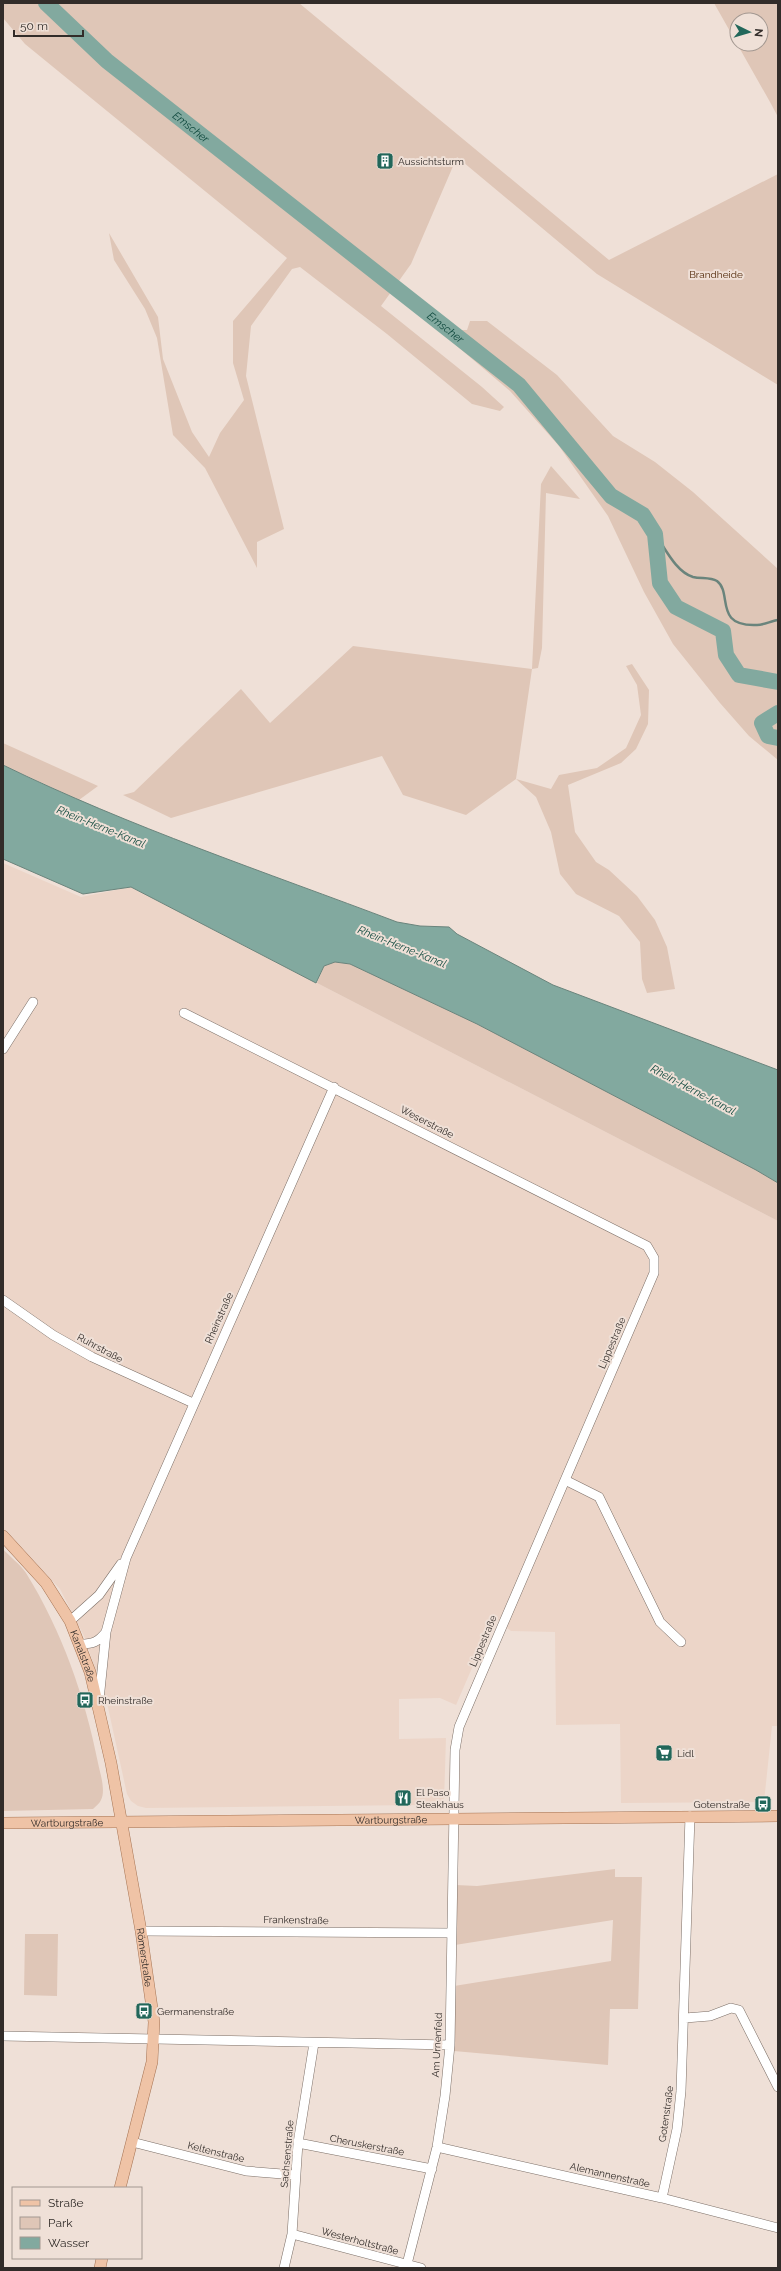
<svg xmlns="http://www.w3.org/2000/svg" width="781" height="2271" font-family="Raleway,sans-serif">
<rect width="100%" height="100%" fill="#efe0d7"/>
<path fill="#ecd5c8" d="M 3,863 L 81,897 L 131,887 L 778,1221 L 778,1726 L 772,1726 L 764,1802 L 621,1803 L 620,1724 L 556,1725 L 555,1632 L 511,1631 L 494,1617 L 456,1705 L 440,1698 L 399,1699 L 399,1739 L 446,1738 L 444,1801 L 439,1808 L 420,1808 L 420,1805 L 146,1808 L 138,1806 L 131,1801 L 127,1794 L 107,1703 L 84,1636 L 60,1589 L 3,1529 Z"/>
<path fill="#dfc6b7" fill-rule="evenodd" d="M 3,3 L 299,3 L 609,260 L 778,174 L 778,385 L 597,274 L 457,157 L 411,264 L 381,306 L 482,387 L 504,407 L 500,411 L 472,404 L 387,334 L 300,267 L 292,269 L 251,326 L 246,376 L 284,529 L 257,542 L 257,568 L 205,468 L 173,435 L 157,338 L 145,309 L 114,260 L 109,233 L 158,317 L 163,359 L 192,432 L 209,457 L 220,433 L 244,400 L 233,363 L 233,321 L 287,258 L 25,44 L 3,18 Z
M 714,3 L 778,3 L 778,117 L 770,102 ZM 737,20 L 761,20 L 761,44 L 737,44 Z
M 470,321 L 487,321 L 557,375 L 613,436 L 655,462 L 693,492 L 778,569 L 778,760 L 749,736 L 720,703 L 673,644 L 644,592 L 608,516 L 559,446 L 510,391 L 445,336 L 456,330 L 467,330 Z
M 551,466 L 580,499 L 546,493 L 542,648 L 538,668 L 532,669 L 516,779 L 551,789 L 559,775 L 597,768 L 626,748 L 641,715 L 637,685 L 626,666 L 632,664 L 649,690 L 648,724 L 636,749 L 621,763 L 568,785 L 575,832 L 596,862 L 609,870 L 637,896 L 655,920 L 667,947 L 675,989 L 647,993 L 642,979 L 640,942 L 619,916 L 576,894 L 560,874 L 551,832 L 536,797 L 516,779 L 466,815 L 403,795 L 382,756 L 171,818 L 123,795 L 134,792 L 241,689 L 270,723 L 353,646 L 532,669 L 541,484 Z
M 3,743 L 98,786 L 79,800 L 3,765 Z
M 335,962 L 350,964 L 477,1024 L 756,1170 L 778,1183 L 778,1221 L 317,983 L 324,966 Z
M 3,1549 C 10,1557 20,1564 26,1573 C 62,1631 85,1697 98,1763 C 100,1773 106,1790 101,1800 C 100,1803 96,1806 93,1809 L 3,1811 Z
M 615,1869 L 615,1877 L 642,1877 L 638,2009 L 610,2009 L 608,2065 L 454,2051 L 454,1986 L 611,1961 L 613,1920 L 455,1945 L 456,1885 L 477,1886 Z
M 25,1934 L 58,1934 L 57,1996 L 24,1995 Z"/>
<path fill="#82a99f" stroke="#6a847c" d="M 3,765 C 130,827 265,872 397,922 L 420,926 L 449,927 L 457,934 L 553,985 L 778,1070 L 778,1183 L 756,1170 L 477,1024 L 350,964 L 335,962 L 324,966 L 316,983 L 131,887 L 83,894 L 3,859 Z"/>
<g fill="none" stroke-linecap="round" stroke-linejoin="round">
<path stroke="#6a847c" stroke-width="2.5" d="M 655,534 C 665,548 676,572 693,577 C 701,579 710,577 717,581 C 733,593 713,627 757,625 C 764,625 771,621 778,620"/>
<g stroke="#82a99f" stroke-width="16">
<path id="s1" d="M 46,3 L 107,61 L 519,385 L 611,496 L 643,515 L 655,534 L 660,583 L 676,607 L 723,631 L 726,655 L 739,675 L 778,682"/>
<path d="M 778,713 L 762,723 L 768,736 L 778,738"/>
</g>
<g stroke="#7c6f67" stroke-width="10">
<path id="minor" d="M 184,1013 L 647,1246 L 654,1258 L 654,1273 L 473,1694 L 459,1727 L 455,1750 L 450,2045 L 445,2096 L 437,2147 L 406,2268
M 3,1049 L 33,1002
M 3,1300 L 53,1335 L 92,1357 L 193,1403
M 565,1480 L 599,1497 L 660,1622 L 681,1642
M 70,1621 L 99,1595 L 121,1564
M 81,1644 C 93,1644 98,1642 106,1632
M 99,1700 L 106,1632 L 126,1558 L 334,1087
M 141,1931 L 451,1933
M 685,2018 L 710,2016 L 731,2008 L 739,2010 L 778,2087
M 3,2036 L 450,2045
M 132,2142 L 246,2171 L 295,2175
M 298,2143 L 432,2169
M 437,2147 L 662,2198 L 778,2228
M 662,2198 L 677,2129 L 681,2091 L 690,1816
M 292,2234 L 421,2268
M 284,2268 L 292,2234 L 298,2143 L 314,2043"/>
</g>
<g stroke="#a67454" stroke-width="12">
<g id="major">
<path id="s2" d="M 3,1536 L 46,1583 L 70,1621 L 90,1672 L 111,1763 L 141,1931 L 154,2022 L 152,2062 L 120,2188"/>
<path id="s3" d="M 3,1823 L 778,1816"/>
<path d="M 100,2268 L 102,2258"/>
</g>
</g>
<use href="#minor" stroke="#fff" stroke-width="9"/>
<use href="#major" stroke="#efc3a6" stroke-width="11"/>
</g>
<defs>
<g id="building-square" transform="scale(0.9)"><rect x="-9" y="-9" width="18" height="18" rx="4" fill="#22675a" stroke="#efe0d7"/><path d="M-4-6H4V6H1V3H-1V6H-4ZM-2.5-4.3h1.7v1.8h-1.7ZM.8-4.3h1.7v1.8H.8ZM-2.5-1h1.7V.8h-1.7ZM.8-1h1.7V.8H.8Z" fill="#fff"/></g>
<g id="bus-square" transform="scale(0.9)"><rect x="-9" y="-9" width="18" height="18" rx="4" fill="#22675a" stroke="#efe0d7"/><path d="M-5-6H5V4H4V6H2V4H-2V6H-4V4H-5ZM-3.5-4V0h7V-4ZM-3.5 1.2v1.5H-2V1.2ZM2 1.2v1.5H3.5V1.2Z" fill="#fff"/></g>
<g id="supermarket-square" transform="scale(0.9)"><rect x="-9" y="-9" width="18" height="18" rx="4" fill="#22675a" stroke="#efe0d7"/><path d="M-6-5.5h2.5l.6 2H6L4.5 2H-2.5L-4.4-4H-6ZM-1.5 3.2a1.3 1.3 0 1 0 .1 0ZM3 3.2a1.3 1.3 0 1 0 .1 0Z" fill="#fff"/></g>
<g id="restaurant-square" transform="scale(0.9)"><rect x="-9" y="-9" width="18" height="18" rx="4" fill="#22675a" stroke="#efe0d7"/><path d="M-5-6h1v4h1v-4h1v4h1v-4h1v5L-1.5 .5V6h-2V.5L-5-1ZM5-6V6H3V1.5H1.5Q1.5-4 5-6Z" fill="#fff"/></g>
</defs>
<g fill-rule="evenodd">
<use href="#building-square" x="385" y="161"/>
<use href="#bus-square" x="85" y="1700"/>
<use href="#supermarket-square" x="664" y="1753"/>
<use href="#restaurant-square" x="403" y="1798"/>
<use href="#bus-square" x="763" y="1804"/>
<use href="#bus-square" x="144" y="2011"/>
</g>
<g text-anchor="middle" dominant-baseline="central" stroke-width="4" stroke-linejoin="round" paint-order="stroke">
<g font-size="10" fill="#322c29" stroke="#efe0d7" text-anchor="start">
<text x="398" y="161">Aussichtsturm</text>
<text x="98" y="1700">Rheinstraße</text>
<text x="677" y="1753">Lidl</text>
<text x="416" y="1792">El Paso<tspan x="416" dy="12">Steakhaus</tspan></text>
<text x="750" y="1804" text-anchor="end">Gotenstraße</text>
<text x="157" y="2011">Germanenstraße</text>
</g>
<g font-size="10" fill="#522909" stroke="#efe0d7">
<text x="716" y="274">Brandheide</text>
</g>
<g font-size="10" fill="#322c29" stroke="#efe0d7">
<text transform="translate(427 1122) rotate(27)">Weserstraße</text>
<text transform="translate(219 1318) rotate(-66)">Rheinstraße</text>
<text transform="translate(612 1343) rotate(-67)">Lippestraße</text>
<text transform="translate(100 1348) rotate(28)">Ruhrstraße</text>
<text transform="translate(483 1641) rotate(-67)">Lippestraße</text>
<text stroke="none"><textPath href="#s2" startOffset="146">Kanalstraße</textPath></text>
<text stroke="none"><textPath href="#s3" startOffset="388">Wartburgstraße</textPath></text>
<text stroke="none"><textPath href="#s3" startOffset="64">Wartburgstraße</textPath></text>
<text transform="translate(296 1920) rotate(1)">Frankenstraße</text>
<text stroke="none"><textPath href="#s2" startOffset="454">Römerstraße</textPath></text>
<text transform="translate(437 2045) rotate(-87)">Am Urnenfeld</text>
<text transform="translate(666 2114) rotate(-82)">Gotenstraße</text>
<text transform="translate(367 2145) rotate(11)">Cheruskerstraße</text>
<text transform="translate(216 2152) rotate(14)">Keltenstraße</text>
<text transform="translate(287 2154) rotate(-85)">Sachsenstraße</text>
<text transform="translate(610 2175) rotate(13)">Alemannenstraße</text>
<text transform="translate(360 2241) rotate(15)">Westerholtstraße</text>
</g>
<g font-size="11" font-style="italic" fill="#114a3f" stroke="#efe0d7">
<text stroke="none"><textPath href="#s1" startOffset="191">Emscher</textPath></text>
<text stroke="none"><textPath href="#s1" startOffset="515">Emscher</textPath></text>
<text transform="translate(101 827) rotate(22)">Rhein-Herne-Kanal</text>
<text transform="translate(402 947) rotate(22)">Rhein-Herne-Kanal</text>
<text transform="translate(693 1090) rotate(28)">Rhein-Herne-Kanal</text>
</g>
</g>
<rect width="781" height="2271" fill="none" stroke="#322c29" stroke-width="8"/>
<rect x="12" y="2187" width="130" height="72" fill="#efe0d7" stroke="#a39891"/>
<rect x="20" y="2200" width="20" height="6" fill="#efc3a6" stroke="#a39891"/>
<text x="48" y="2207" font-size="12" fill="#322c29">Straße</text>
<rect x="20" y="2217" width="20" height="12" fill="#dfc6b7" stroke="#a39891"/>
<text x="48" y="2227" font-size="12" fill="#322c29">Park</text>
<rect x="20" y="2237" width="20" height="12" fill="#82a99f" stroke="#a39891"/>
<text x="48" y="2247" font-size="12" fill="#322c29">Wasser</text>
<g transform="translate(749 32) rotate(95)"><circle r="19" fill="#efe0d7" stroke="#a39891"/>
<path d="M0-3L7 15L0 10L-7 15Z" fill="#22675a"/>
<text y="-6" font-size="11" font-weight="bold" text-anchor="middle" fill="#322c29">N</text>
</g>
<path d="M14 30v6h69v-6" fill="none" stroke="#322c29" stroke-width="2"/>
<text x="20" y="30" font-size="12" fill="#322c29" stroke="#efe0d7" stroke-width="3" paint-order="stroke">50 m</text>
</svg>
